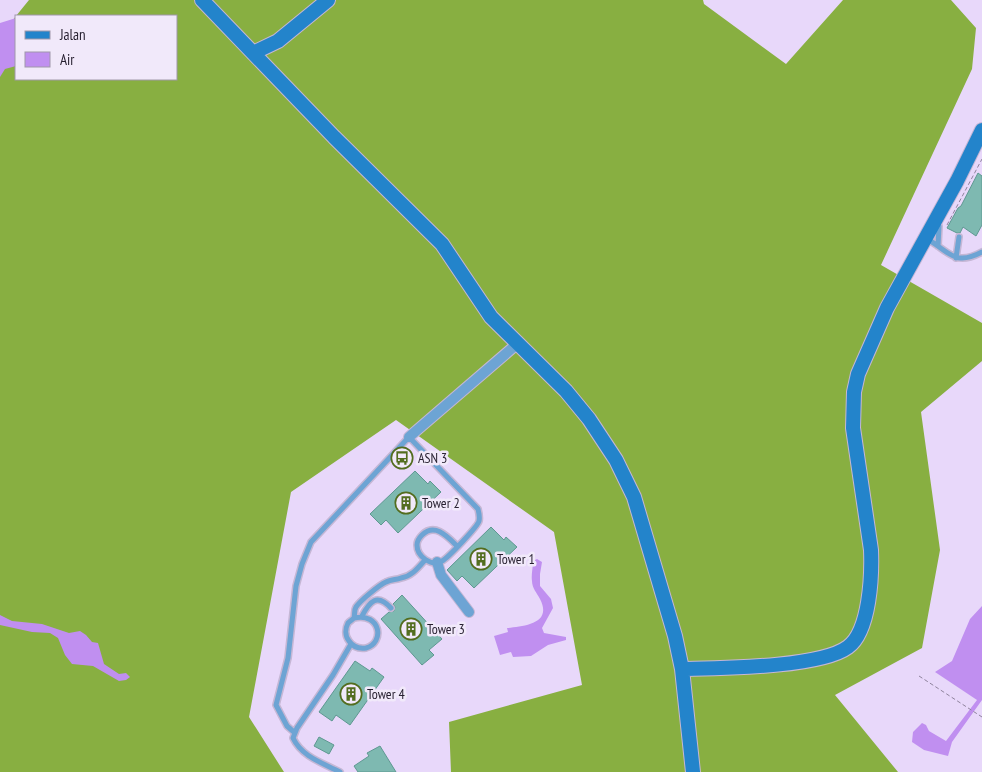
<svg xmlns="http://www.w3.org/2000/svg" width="982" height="772" font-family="'PT Sans Narrow',sans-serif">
<rect width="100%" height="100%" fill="#e8d8fa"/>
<path fill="#88af41" d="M 29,0 L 703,0 L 704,4 L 786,64 L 843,0 L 951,0 L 976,28 L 972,69 L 881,265 L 982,323 L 982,361 L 921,412 L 940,550 L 922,648 L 835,695 L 898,772 L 451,772 L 449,722 L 582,685 L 554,532 L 396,420 L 291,492 L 249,717 L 284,772 L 0,772 L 0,37 L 16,16 L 16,79 L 176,79 L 176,16 L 16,16 Z"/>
<path fill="#c08ff0" d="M 16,18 L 16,66 L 5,69 L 0,77 L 0,23 Z
M 537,559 L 542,562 L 540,574 L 540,586 L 551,599 L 553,608 L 542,628 L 544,633 L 566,637 L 566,640 L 548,645 L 531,656 L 513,657 L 511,652 L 500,655 L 494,636 L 508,632 L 507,628 C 523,626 553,624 540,599 C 537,593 532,588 532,581 C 531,575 533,568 533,561 Z
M 982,606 L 982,700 L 952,742 L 948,756 L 924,750 L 912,742 L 913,732 L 922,723 L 926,725 L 929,731 L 946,741 L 977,700 L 935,672 L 952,661 L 970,619 Z
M 0,615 L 12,621 L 42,624 L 69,633 L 80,631 L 86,635 L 92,642 L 98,643 L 104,664 L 119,674 L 126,673 L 130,677 L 126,680 L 119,681 L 93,666 L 72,664 L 65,655 L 58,638 L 50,633 L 32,632 L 0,625 Z"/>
<path fill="#7eb9b1" stroke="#5e9891" d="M 978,173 L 982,176 L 982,225 L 976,236 L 963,227 L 960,233 L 957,233 L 947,228 L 958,208 L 961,206 Z
M 415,471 L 428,484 L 430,481 L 441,492 L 398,533 L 386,520 L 381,525 L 370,514 Z
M 491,527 L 504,540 L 506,537 L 517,547 L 474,588 L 462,576 L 457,581 L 447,570 Z
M 402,595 L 442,639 L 429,650 L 434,655 L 422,665 L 381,619 L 389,612 L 394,611 L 395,607 L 393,604 Z
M 355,661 L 370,671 L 372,668 L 384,677 L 350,725 L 336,715 L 332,721 L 319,712 Z
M 319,737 L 334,745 L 329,754 L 314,746 Z
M 380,746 L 396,772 L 358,772 L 354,766 L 369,756 L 367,753 Z"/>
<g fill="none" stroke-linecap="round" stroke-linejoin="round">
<g stroke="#c5b7d5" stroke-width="8">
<path id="lane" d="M 936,224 L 939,226 L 938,246
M 927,239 C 949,251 954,267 982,252
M 956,258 L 959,237
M 362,616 C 370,601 377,593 391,608
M 354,618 C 381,612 385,643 366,648 C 359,649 353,647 349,641 C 345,636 345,629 348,623 C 350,621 352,620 354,618 C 355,614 354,610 356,607 C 360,601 379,585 386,582 C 391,579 396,580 401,578 C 412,576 418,568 425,560
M 295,733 L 287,726 L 276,705 L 288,658 L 296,586 L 302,564 L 311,542 L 409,437 L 478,509 C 479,513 480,517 479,521 C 478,526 448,558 442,561 C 432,567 417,557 417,545 C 417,541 419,538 422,535 C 435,522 448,537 457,546
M 340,772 C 323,763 302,757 293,738 L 297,728 L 333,675 L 351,644"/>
</g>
<g stroke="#c5b7d5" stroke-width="12">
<path id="street" d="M 409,437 L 517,344
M 437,562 L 441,575 L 469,612"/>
</g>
<g stroke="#c5b7d5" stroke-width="16">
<path id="secondary" d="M 202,0 L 334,137 L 442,244 L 491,317 L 566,391 L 589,419 L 616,460 L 634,497 L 675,636 L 682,669 L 693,772
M 253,53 L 278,41 L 328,0
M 682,669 C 718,668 820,668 848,647 C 870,631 872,575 871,550 L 853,428 L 854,392 L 858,374 L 887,308 L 957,181 L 982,130"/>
</g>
<path stroke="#8f839d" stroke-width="1" stroke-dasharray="4 2.5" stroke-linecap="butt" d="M 947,225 L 982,159
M 919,676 L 982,717"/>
<use href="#lane" stroke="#6da4d4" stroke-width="5"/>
<use href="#street" stroke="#6da4d4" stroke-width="10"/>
<use href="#secondary" stroke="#2384cb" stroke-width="14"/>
</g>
<defs>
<g id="bus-ring" transform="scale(1.125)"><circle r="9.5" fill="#f1e9fa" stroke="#536d1f" stroke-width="1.5"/><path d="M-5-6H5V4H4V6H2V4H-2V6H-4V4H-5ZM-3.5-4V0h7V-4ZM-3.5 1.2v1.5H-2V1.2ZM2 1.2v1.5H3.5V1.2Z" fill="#536d1f"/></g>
<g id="building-ring" transform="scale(1.125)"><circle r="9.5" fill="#f1e9fa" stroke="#536d1f" stroke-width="1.5"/><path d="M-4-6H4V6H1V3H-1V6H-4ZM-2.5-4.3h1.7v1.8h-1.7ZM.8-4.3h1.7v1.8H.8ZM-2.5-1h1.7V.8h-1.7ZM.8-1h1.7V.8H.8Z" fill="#536d1f"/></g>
</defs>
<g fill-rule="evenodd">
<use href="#bus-ring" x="402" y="458"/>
<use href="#building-ring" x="406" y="503"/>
<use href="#building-ring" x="481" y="559"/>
<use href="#building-ring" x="411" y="629"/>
<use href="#building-ring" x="351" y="694"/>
</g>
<g text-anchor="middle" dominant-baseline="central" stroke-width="5" stroke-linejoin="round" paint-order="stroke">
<g font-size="14" fill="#261f2f" stroke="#f1e9fa" text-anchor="start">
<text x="418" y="458">ASN 3</text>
<text x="422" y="503">Tower 2</text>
<text x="497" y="559">Tower 1</text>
<text x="427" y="629">Tower 3</text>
<text x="367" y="694">Tower 4</text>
</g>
</g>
<rect x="15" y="15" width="162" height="65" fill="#f1e9fa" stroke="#a098a9"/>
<rect x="25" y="31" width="25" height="8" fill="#2384cb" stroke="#a098a9"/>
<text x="60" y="40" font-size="15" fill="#261f2f">Jalan</text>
<rect x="25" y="52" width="25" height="15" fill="#c08ff0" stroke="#a098a9"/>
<text x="60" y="65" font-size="15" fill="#261f2f">Air</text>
</svg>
